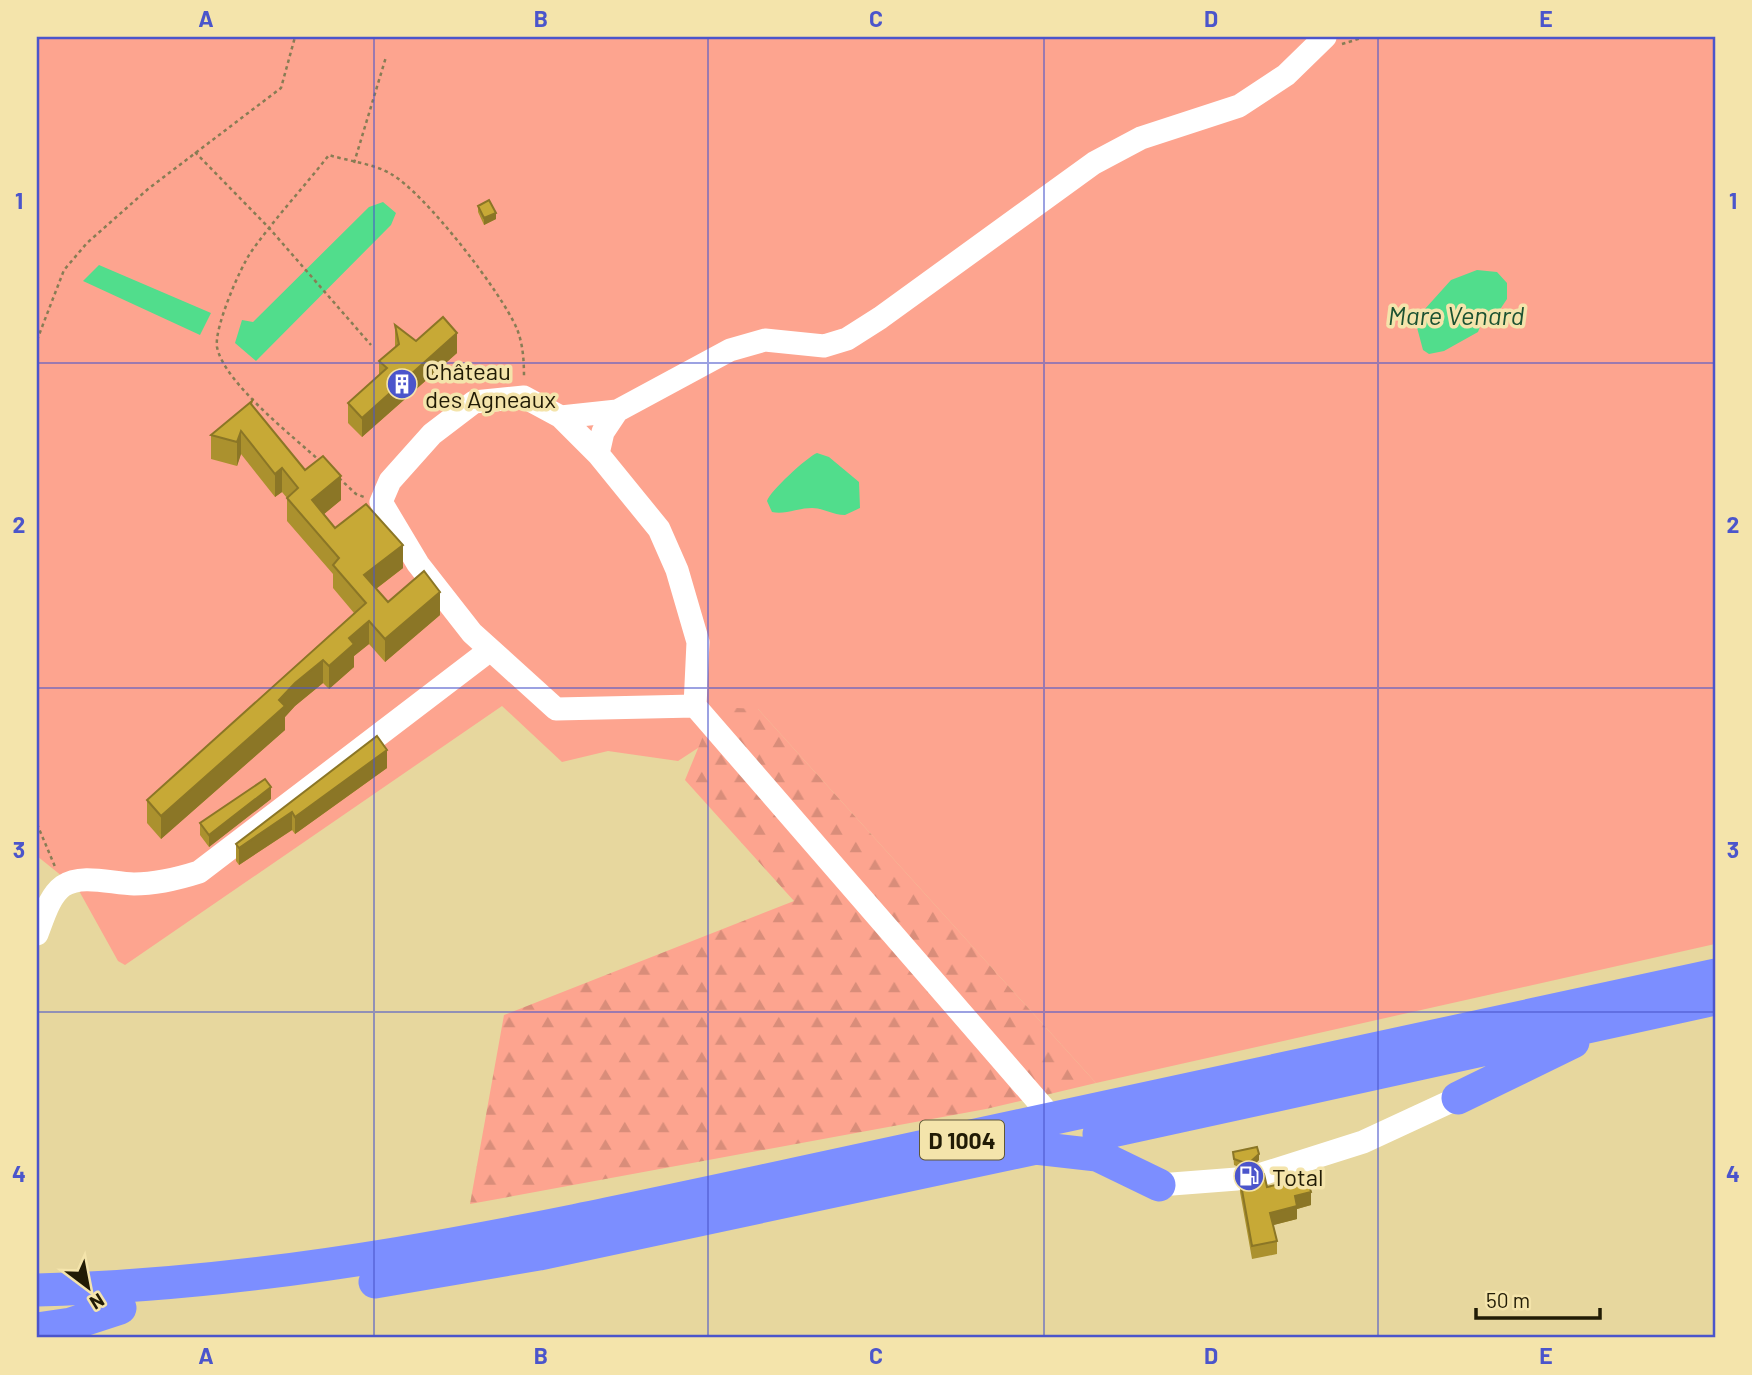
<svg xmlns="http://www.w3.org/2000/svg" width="1752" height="1375" font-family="Barlow,sans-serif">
<defs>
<pattern id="forest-firs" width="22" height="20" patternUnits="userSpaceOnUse" patternTransform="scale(1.75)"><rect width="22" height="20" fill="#fda48f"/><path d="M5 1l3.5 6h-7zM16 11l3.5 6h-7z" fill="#d98d7a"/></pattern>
</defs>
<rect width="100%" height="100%" fill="#e7d79e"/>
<path fill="#fda48f" d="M 37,37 L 1715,37 L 1715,944 L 1096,1083 L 758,709 L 678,761 L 608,751 L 562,762 L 502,706 L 125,965 L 118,961 L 78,889 L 37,856 Z"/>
<path fill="url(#forest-firs)" d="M 715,707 L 758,709 L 1096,1083 L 986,1109 L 470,1204 L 504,1015 L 794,901 L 685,780 Z"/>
<path fill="#51dd8c" d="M 383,202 L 396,213 L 391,225 L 256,361 L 235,343 L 242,320 L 253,322 L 369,207 Z
M 99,265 L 211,313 L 200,335 L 83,281 Z
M 1477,270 L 1497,272 L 1507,283 L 1507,299 L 1499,311 L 1481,324 L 1478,332 L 1444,351 L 1429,354 L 1423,350 L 1415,320 L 1451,280 Z
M 817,453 L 829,457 L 859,482 L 860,508 L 845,515 C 833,515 823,508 812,508 C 798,508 785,515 772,512 L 767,501 C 769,492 807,457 817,453 Z"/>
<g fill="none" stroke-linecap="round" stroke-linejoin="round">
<path stroke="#887c54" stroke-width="2.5" stroke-dasharray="3.5 3.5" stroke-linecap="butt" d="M 1342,44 L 1365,37
M 195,152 L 270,229 L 371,345
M 354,163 L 386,57
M 37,340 L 64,270 L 87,243 L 148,189 L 281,88 L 295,37
M 321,462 C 294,437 224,383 217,347 C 214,328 240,268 251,252 C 275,218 304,187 329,155 C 348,161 375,164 391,174 C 425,193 502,293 517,329 C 523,344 524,361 524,377
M 339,478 L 356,494 L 364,497
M 37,824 L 56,869"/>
<path stroke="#fff" stroke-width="23" d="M 561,417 L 617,411
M 598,454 L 603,432 L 617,411 L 730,350 L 765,340 L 824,346 L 847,339 L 880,318 L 1094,163 L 1141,138 L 1239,106 L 1286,75 L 1325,37
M 695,706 L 556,709 L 472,633 L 418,564 L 381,502 L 390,481 L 432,434 L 474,402 L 524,397 L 561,417 L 598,454 L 659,529 L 677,570 L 698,642 L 695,706 L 1055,1121
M 37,934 C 43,919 49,896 63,886 C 82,873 113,884 134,884 C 157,884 177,879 199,872 L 490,650
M 1262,1174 L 1363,1142 L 1458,1098
M 1159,1185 L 1237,1179"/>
<path stroke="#7c8eff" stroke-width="33" d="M 1458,1098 L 1573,1042
M 1099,1134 L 1715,999
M 1035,1148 L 1097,1155 L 1159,1185
M 375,1282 L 539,1254 L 1036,1148
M 37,1290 C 296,1284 547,1227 800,1173 C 1105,1108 1410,1041 1715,975
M 37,1329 L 71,1324 L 120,1308"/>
</g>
<path fill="#ab912e" d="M 478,206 L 496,219 L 484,225 L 478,212 Z
M 395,325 L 416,341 L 457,353 L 362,437 L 348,423 L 348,403 L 379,375 L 379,361 L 395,347 Z
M 252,405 L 305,470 L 341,500 L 324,514 L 335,528 L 403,568 L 376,589 L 388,602 L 440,615 L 385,662 L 369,644 L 354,656 L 354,667 L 329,689 L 323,683 L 295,706 L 285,717 L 285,730 L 161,839 L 147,823 L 147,800 L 354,613 L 333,588 L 333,574 L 287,521 L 287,498 L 282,492 L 275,497 L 241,454 L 237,466 L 211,459 L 211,435 Z
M 377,736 L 387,768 L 295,834 L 292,830 L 239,865 L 236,861 L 236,844 Z
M 271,799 L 209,847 L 200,835 L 200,823 Z
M 1233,1152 L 1259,1160 L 1251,1168 L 1267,1187 L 1311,1205 L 1297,1209 L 1297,1219 L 1273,1225 L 1277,1241 L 1277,1254 L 1252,1259 L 1240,1192 L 1240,1179 L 1248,1171 L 1234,1165 Z"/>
<path fill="#8b7626" d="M 496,213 L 496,219 L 484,225 L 484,218 Z
M 457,333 L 457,353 L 362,437 L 362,418 Z
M 241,431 L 241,454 L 237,466 L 237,442 Z
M 282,468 L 282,492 L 275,497 L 275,474 Z
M 341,476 L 341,500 L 312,524 L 312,500 Z
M 403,545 L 403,568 L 364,598 L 364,575 Z
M 440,592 L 440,615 L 385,662 L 385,639 Z
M 369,621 L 369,644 L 354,656 L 354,667 L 329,689 L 329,666 L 349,638 Z
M 323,660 L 323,683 L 295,706 L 285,717 L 285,730 L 161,839 L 161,816 L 295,683 Z
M 387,750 L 387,768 L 295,834 L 295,817 Z
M 271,787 L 271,799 L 209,847 L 209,835 Z
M 292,812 L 292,830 L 239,865 L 239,848 Z
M 1259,1154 L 1259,1160 L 1248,1171 L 1248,1164 Z
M 1311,1192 L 1311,1205 L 1297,1209 L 1297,1219 L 1270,1226 L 1270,1213 L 1295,1196 Z"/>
<path fill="#c7a936" stroke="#8b7626" stroke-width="2" d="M 489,200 L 496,213 L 484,218 L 478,206 Z
M 443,317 L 457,333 L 362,418 L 348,403 L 387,368 L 379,361 L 399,344 L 395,325 L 416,341 Z
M 252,401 L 251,404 L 305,470 L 323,456 L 341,476 L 312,500 L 335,528 L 366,504 L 403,545 L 364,575 L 388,602 L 424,571 L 440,592 L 385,639 L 369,621 L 349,638 L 354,644 L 329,666 L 323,660 L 295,683 L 279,700 L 285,706 L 161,816 L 147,800 L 366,603 L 333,565 L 339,558 L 287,498 L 298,488 L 282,468 L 275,474 L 241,431 L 237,442 L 211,435 Z
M 377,736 L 387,750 L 295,817 L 292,812 L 239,848 L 236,844 Z
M 265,779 L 271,787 L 209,835 L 200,823 Z
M 1257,1147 L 1259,1154 L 1248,1164 L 1234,1159 L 1233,1152 Z
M 1250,1168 L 1264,1174 L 1267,1187 L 1307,1178 L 1311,1192 L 1295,1196 L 1297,1206 L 1270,1213 L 1277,1241 L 1252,1246 L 1240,1179 Z"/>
<path fill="none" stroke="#4b55cb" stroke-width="2" stroke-opacity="0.55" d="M 374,37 L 374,1338M 708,37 L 708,1338M 1044,37 L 1044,1338M 1378,37 L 1378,1338M 37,363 L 1715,363M 37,688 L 1715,688M 37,1012 L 1715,1012"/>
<defs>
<g id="building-disc" transform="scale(1.575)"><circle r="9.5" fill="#4b55cb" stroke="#f4e4ab"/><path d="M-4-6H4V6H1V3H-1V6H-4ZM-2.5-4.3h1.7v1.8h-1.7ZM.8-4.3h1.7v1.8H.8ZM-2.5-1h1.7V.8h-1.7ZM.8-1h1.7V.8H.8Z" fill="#fff"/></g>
<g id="fuel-disc" transform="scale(1.575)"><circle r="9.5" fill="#4b55cb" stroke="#f4e4ab"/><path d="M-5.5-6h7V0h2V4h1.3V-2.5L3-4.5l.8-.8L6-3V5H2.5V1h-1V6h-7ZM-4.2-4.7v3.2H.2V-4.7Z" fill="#fff"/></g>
</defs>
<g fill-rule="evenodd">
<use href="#building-disc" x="402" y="384"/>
<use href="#fuel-disc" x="1249" y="1176"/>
</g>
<g text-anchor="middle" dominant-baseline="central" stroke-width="7" stroke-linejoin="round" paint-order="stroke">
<rect fill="#f4e4ab" stroke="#605737" stroke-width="2" x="920" y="1120.5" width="84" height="39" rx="5"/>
<g font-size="23" font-weight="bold" fill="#211b05">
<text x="962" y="1140">D 1004</text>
</g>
<g font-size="24" fill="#211b05" stroke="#f4e4ab" text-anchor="start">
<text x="425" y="370">Château<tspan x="425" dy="28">des Agneaux</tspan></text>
<text x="1272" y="1176">Total</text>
</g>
<g font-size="26" font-style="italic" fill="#1c5232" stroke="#f4e4ab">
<text x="1456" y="314">Mare Venard</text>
</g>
</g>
<rect width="1752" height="1375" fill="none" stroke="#f4e4ab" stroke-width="77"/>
<g transform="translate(88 1287) rotate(148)" stroke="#f4e4ab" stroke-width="5" paint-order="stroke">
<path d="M0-5L12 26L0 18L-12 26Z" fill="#211b05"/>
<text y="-10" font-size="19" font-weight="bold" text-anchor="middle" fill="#211b05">N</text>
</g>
<path d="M1476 1308v10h124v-10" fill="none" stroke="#211b05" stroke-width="3.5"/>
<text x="1486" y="1308" font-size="21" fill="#211b05" stroke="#f4e4ab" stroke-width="5" paint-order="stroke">50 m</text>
<rect x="38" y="38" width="1676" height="1298" fill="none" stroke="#4b55cb" stroke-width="2.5"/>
<g font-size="23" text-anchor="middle" font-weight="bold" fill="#4b55cb">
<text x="206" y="27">A</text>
<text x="541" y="27">B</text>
<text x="876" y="27">C</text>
<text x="1211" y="27">D</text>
<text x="1546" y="27">E</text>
<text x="19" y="209">1</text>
<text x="1733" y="209">1</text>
<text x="19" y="533">2</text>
<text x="1733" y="533">2</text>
<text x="19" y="858">3</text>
<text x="1733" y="858">3</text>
<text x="19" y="1182">4</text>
<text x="1733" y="1182">4</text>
<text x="206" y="1364">A</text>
<text x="541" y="1364">B</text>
<text x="876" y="1364">C</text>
<text x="1211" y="1364">D</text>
<text x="1546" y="1364">E</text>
</g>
</svg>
